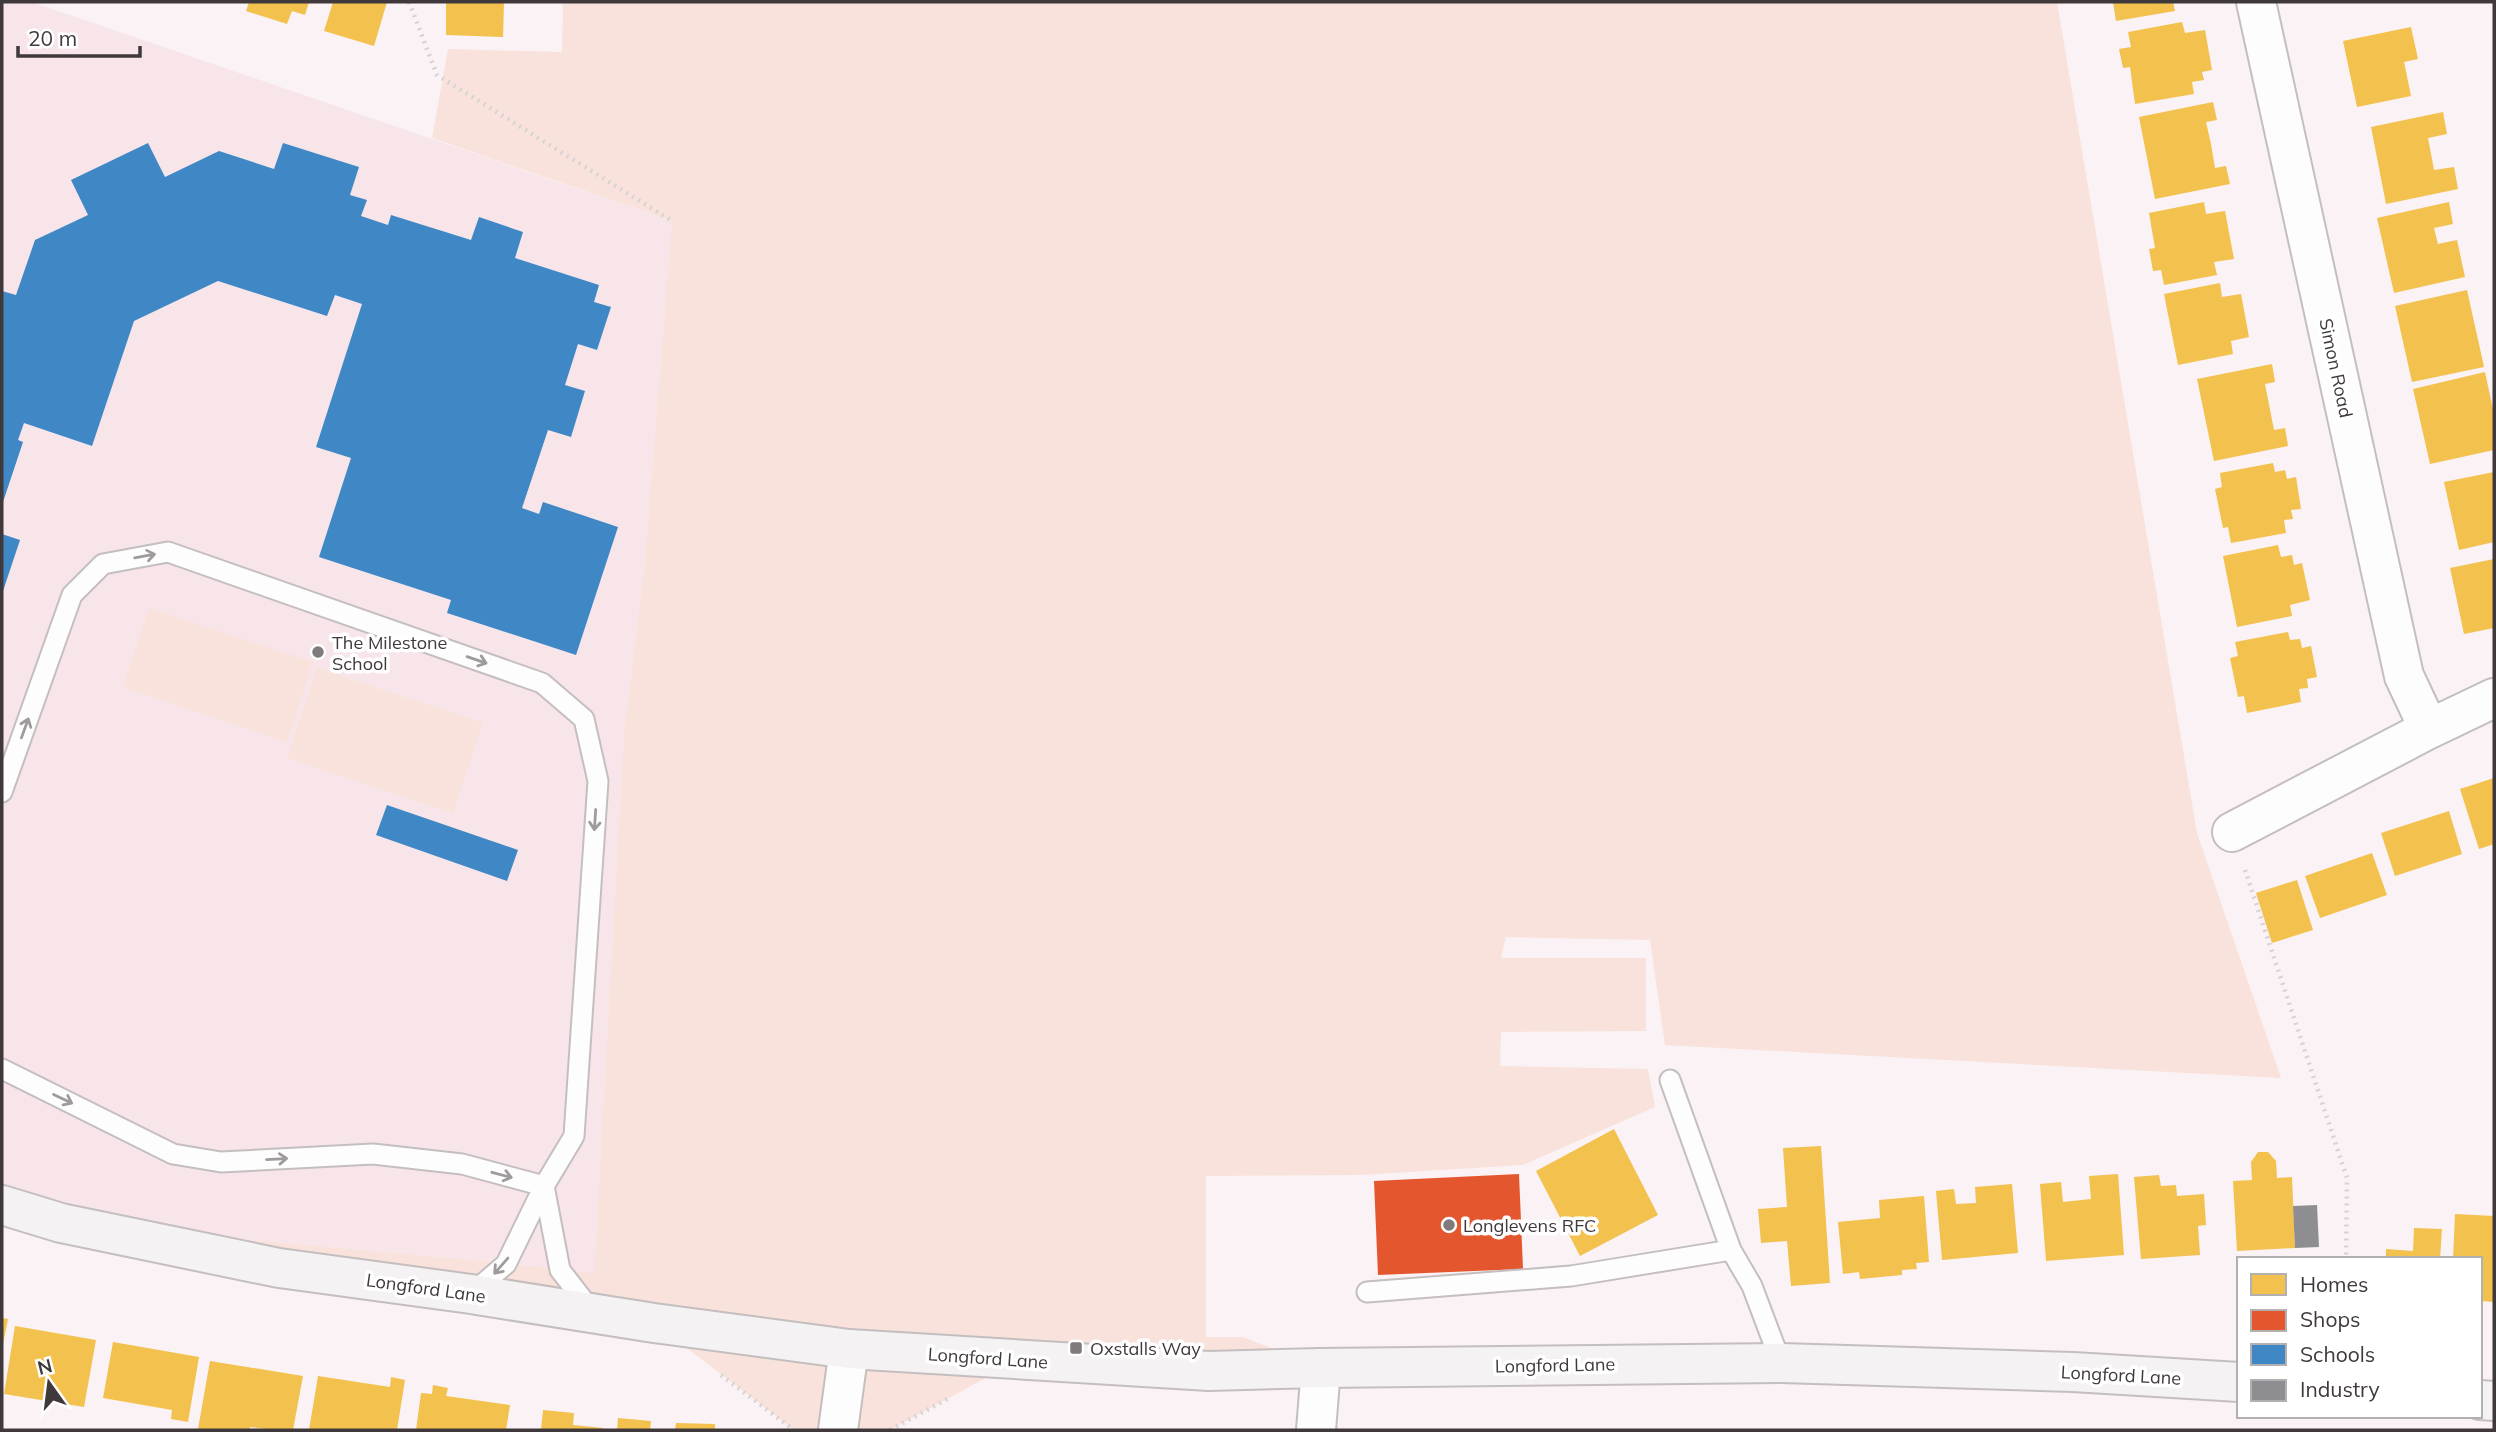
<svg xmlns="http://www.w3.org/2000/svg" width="2496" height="1432" font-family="Mulish,sans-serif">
<rect width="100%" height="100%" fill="#faf2f4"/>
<path fill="#f7e5ea" d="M 2,2 L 32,2 L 672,221 L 644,570 L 624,733 L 594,1274 L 473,1260 L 61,1223 L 2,1205 Z"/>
<path fill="#f9e2db" d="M 563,2 L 2057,2 L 2197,833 L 2281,1078 L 1665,1045 L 1650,940 L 1506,937 L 1501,958 L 1646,958 L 1646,1031 L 1501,1032 L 1500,1066 L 1648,1069 L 1655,1107 L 1523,1165 L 1360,1175 L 1206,1176 L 1206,1337 L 1243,1337 L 1321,1368 L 1017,1361 L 890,1430 L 794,1430 L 654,1323 L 61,1223 L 473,1260 L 594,1273 L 624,733 L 644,570 L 672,221 L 432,138 L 448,49 L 562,52 Z
M 149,608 L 313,662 L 287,742 L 123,687 Z
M 317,668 L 483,723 L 453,813 L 287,758 Z"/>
<path fill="#f2c14e" d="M 249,2 L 309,2 L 305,15 L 292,11 L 287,24 L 246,11 Z
M 333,2 L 387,2 L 374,46 L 324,31 Z
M 446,2 L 504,2 L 503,37 L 446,35 Z
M 2113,2 L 2173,2 L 2175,11 L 2116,21 Z
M 2182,22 L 2185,33 L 2205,30 L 2212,70 L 2202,72 L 2204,80 L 2192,82 L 2194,94 L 2135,104 L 2130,67 L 2123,68 L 2119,49 L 2131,47 L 2128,32 Z
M 2411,27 L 2418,59 L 2404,62 L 2411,96 L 2357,107 L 2343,41 Z
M 2213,102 L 2217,120 L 2206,122 L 2211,144 L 2215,168 L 2226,166 L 2230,184 L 2155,199 L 2139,117 Z
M 2443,112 L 2447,134 L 2428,138 L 2434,170 L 2454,167 L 2458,189 L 2386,204 L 2371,127 Z
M 2204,202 L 2206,214 L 2225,211 L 2234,259 L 2214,262 L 2217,275 L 2164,285 L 2161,270 L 2153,271 L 2149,249 L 2155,248 L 2149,213 Z
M 2449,202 L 2453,224 L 2434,228 L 2438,244 L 2457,240 L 2465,277 L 2394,293 L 2377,218 Z
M 2220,283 L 2222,297 L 2241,294 L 2249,337 L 2231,341 L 2233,354 L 2178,365 L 2164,294 Z
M 2467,290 L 2484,367 L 2412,382 L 2395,306 Z
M 2272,364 L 2275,382 L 2265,384 L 2274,430 L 2285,428 L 2288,446 L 2214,461 L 2197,379 Z
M 2485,372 L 2494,414 L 2494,450 L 2430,464 L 2413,389 Z
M 2273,463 L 2275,472 L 2285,470 L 2287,479 L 2296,477 L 2301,509 L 2291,510 L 2293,519 L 2284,520 L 2286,533 L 2231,543 L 2228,527 L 2223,528 L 2215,489 L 2222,487 L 2220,473 Z
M 2494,472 L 2494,542 L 2459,550 L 2444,482 Z
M 2278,545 L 2281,557 L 2292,555 L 2294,565 L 2302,563 L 2310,600 L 2290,605 L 2292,616 L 2237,627 L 2223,556 Z
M 2494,559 L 2494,628 L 2464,634 L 2450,568 Z
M 2288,632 L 2290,640 L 2300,639 L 2302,648 L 2311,646 L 2317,677 L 2307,679 L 2308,688 L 2299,689 L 2301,702 L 2247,713 L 2244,696 L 2238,697 L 2230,658 L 2238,656 L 2235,642 Z
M 2494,778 L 2494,844 L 2479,849 L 2460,789 Z
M 2449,811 L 2462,854 L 2395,876 L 2381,833 Z
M 2372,853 L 2387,895 L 2320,918 L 2305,876 Z
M 2297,880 L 2313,930 L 2272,943 L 2256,893 Z
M 1614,1129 L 1658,1215 L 1580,1256 L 1536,1171 Z
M 1821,1146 L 1830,1283 L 1791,1286 L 1787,1241 L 1761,1243 L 1758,1209 L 1787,1207 L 1783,1148 Z
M 2258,1152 L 2268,1152 L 2276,1161 L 2277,1178 L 2292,1177 L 2295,1248 L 2237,1251 L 2233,1181 L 2252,1180 L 2251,1162 Z
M 2118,1174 L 2124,1255 L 2046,1261 L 2040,1184 L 2061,1182 L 2063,1202 L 2091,1199 L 2089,1176 Z
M 2159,1175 L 2161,1186 L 2176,1185 L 2177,1196 L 2204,1194 L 2206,1225 L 2198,1226 L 2200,1255 L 2141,1259 L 2134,1177 Z
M 2012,1184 L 2018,1253 L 1942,1260 L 1936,1191 L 1954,1189 L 1956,1204 L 1976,1203 L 1975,1187 Z
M 1924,1196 L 1929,1262 L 1916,1263 L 1917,1269 L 1902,1270 L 1902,1275 L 1860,1279 L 1859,1272 L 1843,1274 L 1838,1222 L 1880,1218 L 1879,1200 Z
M 2455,1214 L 2494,1216 L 2494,1302 L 2480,1301 L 2480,1259 L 2453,1259 Z
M 2414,1228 L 2442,1229 L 2440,1259 L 2386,1259 L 2386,1249 L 2413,1251 Z
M 2,1318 L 8,1319 L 3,1344 L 2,1344 Z
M 15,1326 L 96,1340 L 84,1407 L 4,1394 Z
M 113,1342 L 199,1357 L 188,1422 L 171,1419 L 172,1410 L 103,1398 Z
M 210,1361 L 303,1376 L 293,1430 L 271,1430 L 250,1427 L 250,1430 L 198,1429 Z
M 318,1376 L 390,1387 L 391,1377 L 405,1380 L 397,1430 L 309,1430 Z
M 433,1385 L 448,1388 L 446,1396 L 510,1405 L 506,1430 L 416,1430 L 421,1393 L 432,1394 Z
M 543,1410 L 574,1413 L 573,1425 L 603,1428 L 603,1430 L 541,1430 Z
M 618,1418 L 651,1421 L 650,1430 L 617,1430 Z
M 676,1423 L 715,1424 L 715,1430 L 675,1430 Z"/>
<path fill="#e4572e" d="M 1519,1174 L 1523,1269 L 1378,1275 L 1374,1181 Z"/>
<path fill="#3f88c5" d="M 148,143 L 165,177 L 219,151 L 274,169 L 283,143 L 359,167 L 350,195 L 367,200 L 361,216 L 388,225 L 391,215 L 471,240 L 479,217 L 523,232 L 515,258 L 599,285 L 594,302 L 611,307 L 597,350 L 578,344 L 565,385 L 585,391 L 571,437 L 548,430 L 522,508 L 539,514 L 543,502 L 618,527 L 576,655 L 447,613 L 451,600 L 319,557 L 351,458 L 316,447 L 362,304 L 335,295 L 327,316 L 218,281 L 134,321 L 92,446 L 24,423 L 18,440 L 23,442 L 2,505 L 2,291 L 16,295 L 35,240 L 88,215 L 71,180 Z
M 2,534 L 20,540 L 2,594 Z
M 387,805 L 518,850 L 507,881 L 376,835 Z"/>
<path fill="#8d8d92" d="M 2317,1205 L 2319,1247 L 2295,1248 L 2293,1206 Z"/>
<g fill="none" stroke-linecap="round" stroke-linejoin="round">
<g stroke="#c4bebf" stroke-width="23">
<path id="lane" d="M 2,792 L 72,595 L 103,564 L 168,552 L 542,683 L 584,719 L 598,781 L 574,1136 L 544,1186 L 506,1264 L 471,1294
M 2,1069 L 173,1154 L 221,1162 L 373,1154 L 462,1164 L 544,1186 L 560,1270 L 591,1310
M 1670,1080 L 1731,1250
M 1367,1292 L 1571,1276 L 1731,1250 L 1752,1286 L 1781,1363"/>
</g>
<g stroke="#c4bebf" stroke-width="42">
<path id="street" d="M 2429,729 L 2494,698
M 2232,832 L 2429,729 L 2404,676 L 2256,2
M 838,1430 L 849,1349
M 1316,1430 L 1321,1368"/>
</g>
<g stroke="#c4bebf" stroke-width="42">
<path id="secondary" d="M 2,1205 L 61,1223 L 279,1268 L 471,1294 L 654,1323 L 849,1349 L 1209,1371 L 1321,1368 L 1781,1363 L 2073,1372 L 2239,1382
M 2480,1400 L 2494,1401"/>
</g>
<path stroke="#d5d3d3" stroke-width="4.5" stroke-dasharray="2 5" stroke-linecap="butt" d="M 409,2 L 437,75 L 672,221
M 2245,870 L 2347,1178 L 2346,1259
M 721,1375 L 794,1430
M 890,1430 L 951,1397"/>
<use href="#lane" stroke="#fefdfd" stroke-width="19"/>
<use href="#street" stroke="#fefdfd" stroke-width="38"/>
<use href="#secondary" stroke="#f5f2f4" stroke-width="38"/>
</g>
<defs><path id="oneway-shaft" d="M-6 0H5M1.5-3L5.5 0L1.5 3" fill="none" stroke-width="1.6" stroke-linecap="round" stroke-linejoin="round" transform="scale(1.75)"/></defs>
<g stroke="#9f9b9c">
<use href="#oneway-shaft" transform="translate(145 556) rotate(-10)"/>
<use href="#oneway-shaft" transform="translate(477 660) rotate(19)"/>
<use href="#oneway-shaft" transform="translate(25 728) rotate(-70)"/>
<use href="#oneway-shaft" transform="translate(595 820) rotate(94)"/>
<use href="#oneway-shaft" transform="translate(63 1099) rotate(26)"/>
<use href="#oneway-shaft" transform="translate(277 1159) rotate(-3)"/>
<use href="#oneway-shaft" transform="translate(502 1175) rotate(15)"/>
<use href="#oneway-shaft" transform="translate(501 1266) rotate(131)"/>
</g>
<g fill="#817a7c" stroke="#fff" stroke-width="2.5">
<circle cx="318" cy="652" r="7"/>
<circle cx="1449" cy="1225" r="7"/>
<rect x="1069" y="1341" width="14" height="14" rx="3.5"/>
</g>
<g text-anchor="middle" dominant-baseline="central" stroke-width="7" stroke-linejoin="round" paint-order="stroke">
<g font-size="18" fill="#40393b" stroke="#fff">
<text transform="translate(2336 368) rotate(78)">Simon Road</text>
<text transform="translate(426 1288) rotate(8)">Longford Lane</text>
<text transform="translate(988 1358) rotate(4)">Longford Lane</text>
<text transform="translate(1555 1365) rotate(-1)">Longford Lane</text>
<text transform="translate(2121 1375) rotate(3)">Longford Lane</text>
</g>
<g font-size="18" fill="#40393b" stroke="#fff" text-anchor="start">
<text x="332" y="642">The Milestone<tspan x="332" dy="21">School</tspan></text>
<text x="1463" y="1225">Longlevens RFC</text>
<text x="1090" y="1348">Oxstalls Way</text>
</g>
</g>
<rect width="2496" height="1432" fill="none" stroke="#40393b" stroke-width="7"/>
<rect x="2237" y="1257" width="245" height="161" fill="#ffffff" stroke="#b3b0b1" stroke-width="2"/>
<rect x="2251" y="1274" width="35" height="21" fill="#f2c14e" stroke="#b3b0b1" stroke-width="2"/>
<text x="2300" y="1292" font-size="21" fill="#40393b">Homes</text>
<rect x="2251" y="1310" width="35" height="21" fill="#e4572e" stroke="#b3b0b1" stroke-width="2"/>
<text x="2300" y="1327" font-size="21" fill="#40393b">Shops</text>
<rect x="2251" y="1344" width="35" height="21" fill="#3f88c5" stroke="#b3b0b1" stroke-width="2"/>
<text x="2300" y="1362" font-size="21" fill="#40393b">Schools</text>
<rect x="2251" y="1380" width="35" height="21" fill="#8d8d92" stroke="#b3b0b1" stroke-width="2"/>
<text x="2300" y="1397" font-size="21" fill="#40393b">Industry</text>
<g transform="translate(49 1383) rotate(346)" stroke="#ffffff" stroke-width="5" paint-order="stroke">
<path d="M0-5L12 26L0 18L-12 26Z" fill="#40393b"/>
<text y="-10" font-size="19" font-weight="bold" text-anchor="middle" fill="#40393b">N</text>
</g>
<path d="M18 46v10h122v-10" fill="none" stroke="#40393b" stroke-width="3.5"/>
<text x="28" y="46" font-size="21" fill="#40393b" stroke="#ffffff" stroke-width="5" paint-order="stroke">20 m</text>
</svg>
